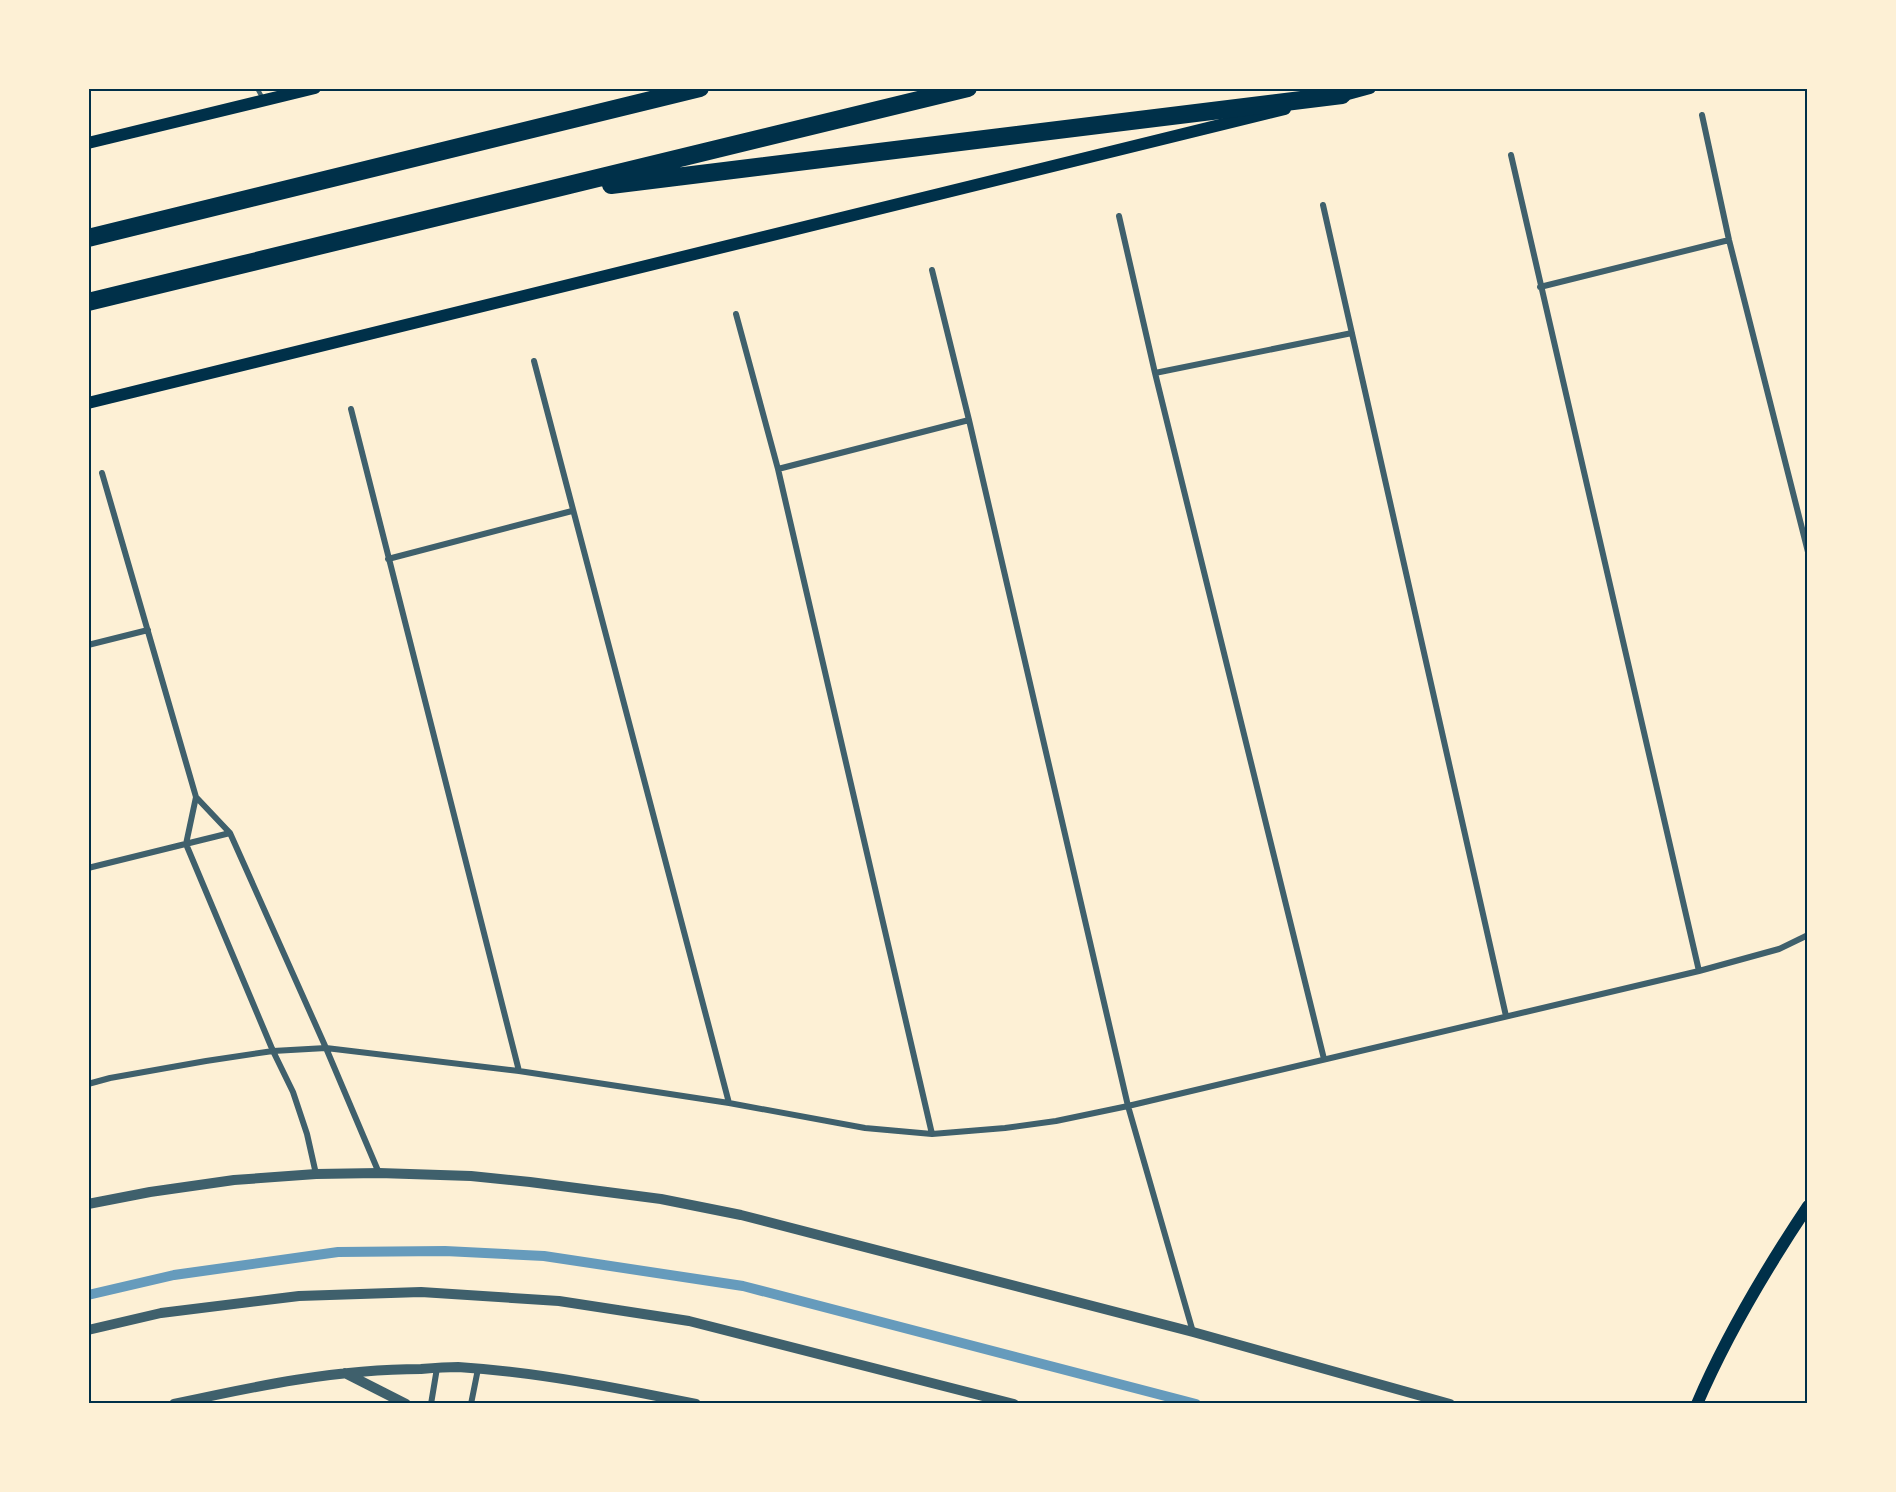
<svg xmlns="http://www.w3.org/2000/svg" width="1896" height="1492" font-family="'Fira Sans Condensed',sans-serif">
<rect width="100%" height="100%" fill="#fdf0d5"/>
<g fill="none" stroke-linecap="round" stroke-linejoin="round">
<path stroke="#669bbc" stroke-width="10" d="M 88,1295 L 174,1275 L 338,1252 L 445,1251 L 544,1256 L 743,1286 L 1196,1404"/>
<path stroke="#3f606c" stroke-width="4.5" d="M 257,88 L 263,99"/>
<path stroke="#3f606c" stroke-width="6" d="M 1702,115 L 1729,240 L 1808,552
M 1511,155 L 1699,971
M 1323,205 L 1506,1016
M 1119,216 L 1155,373 L 1324,1059
M 932,270 L 969,420 L 1128,1106 L 1193,1332
M 1540,287 L 1729,240
M 736,314 L 778,469 L 932,1134
M 534,361 L 729,1103
M 1155,373 L 1352,333
M 351,409 L 519,1071
M 778,469 L 969,420
M 102,473 L 196,797 L 230,833 L 326,1048 L 379,1173
M 388,559 L 572,511
M 88,645 L 148,630
M 196,797 L 186,844 L 273,1051 L 293,1092 L 307,1134 L 316,1174
M 88,868 L 230,833
M 88,1084 L 110,1078 L 206,1061 L 273,1051 L 326,1048 L 519,1071 L 729,1103 L 865,1128 L 932,1134 L 1005,1128 L 1056,1121 L 1128,1106 L 1699,971 L 1779,949 L 1808,935
M 431,1404 L 437,1368
M 471,1404 L 478,1369"/>
<path stroke="#3f606c" stroke-width="10" d="M 88,1204 L 150,1192 L 234,1180 L 316,1174 L 379,1173 L 471,1176 L 530,1182 L 661,1199 L 741,1215 L 1193,1332 L 1450,1404
M 88,1330 L 161,1313 L 299,1296 L 421,1292 L 559,1301 L 689,1321 L 1014,1404
M 345,1373 L 406,1404
M 174,1404 C 256,1386 337,1369 421,1369 C 433,1368 446,1367 458,1367 C 537,1372 618,1388 696,1404"/>
<path stroke="#003049" stroke-width="12" d="M 1337,97 L 1370,88
M 88,143 L 315,88
M 88,403 L 1285,109
M 1697,1404 C 1727,1334 1766,1269 1808,1206"/>
<path stroke="#003049" stroke-width="18" d="M 611,185 L 1342,95
M 88,238 L 700,88
M 88,302 L 968,88"/>
</g>
<rect width="1896" height="1492" fill="none" stroke="#fdf0d5" stroke-width="180"/>
<rect x="90" y="90" width="1716" height="1312" fill="none" stroke="#003049" stroke-width="2"/>
</svg>
